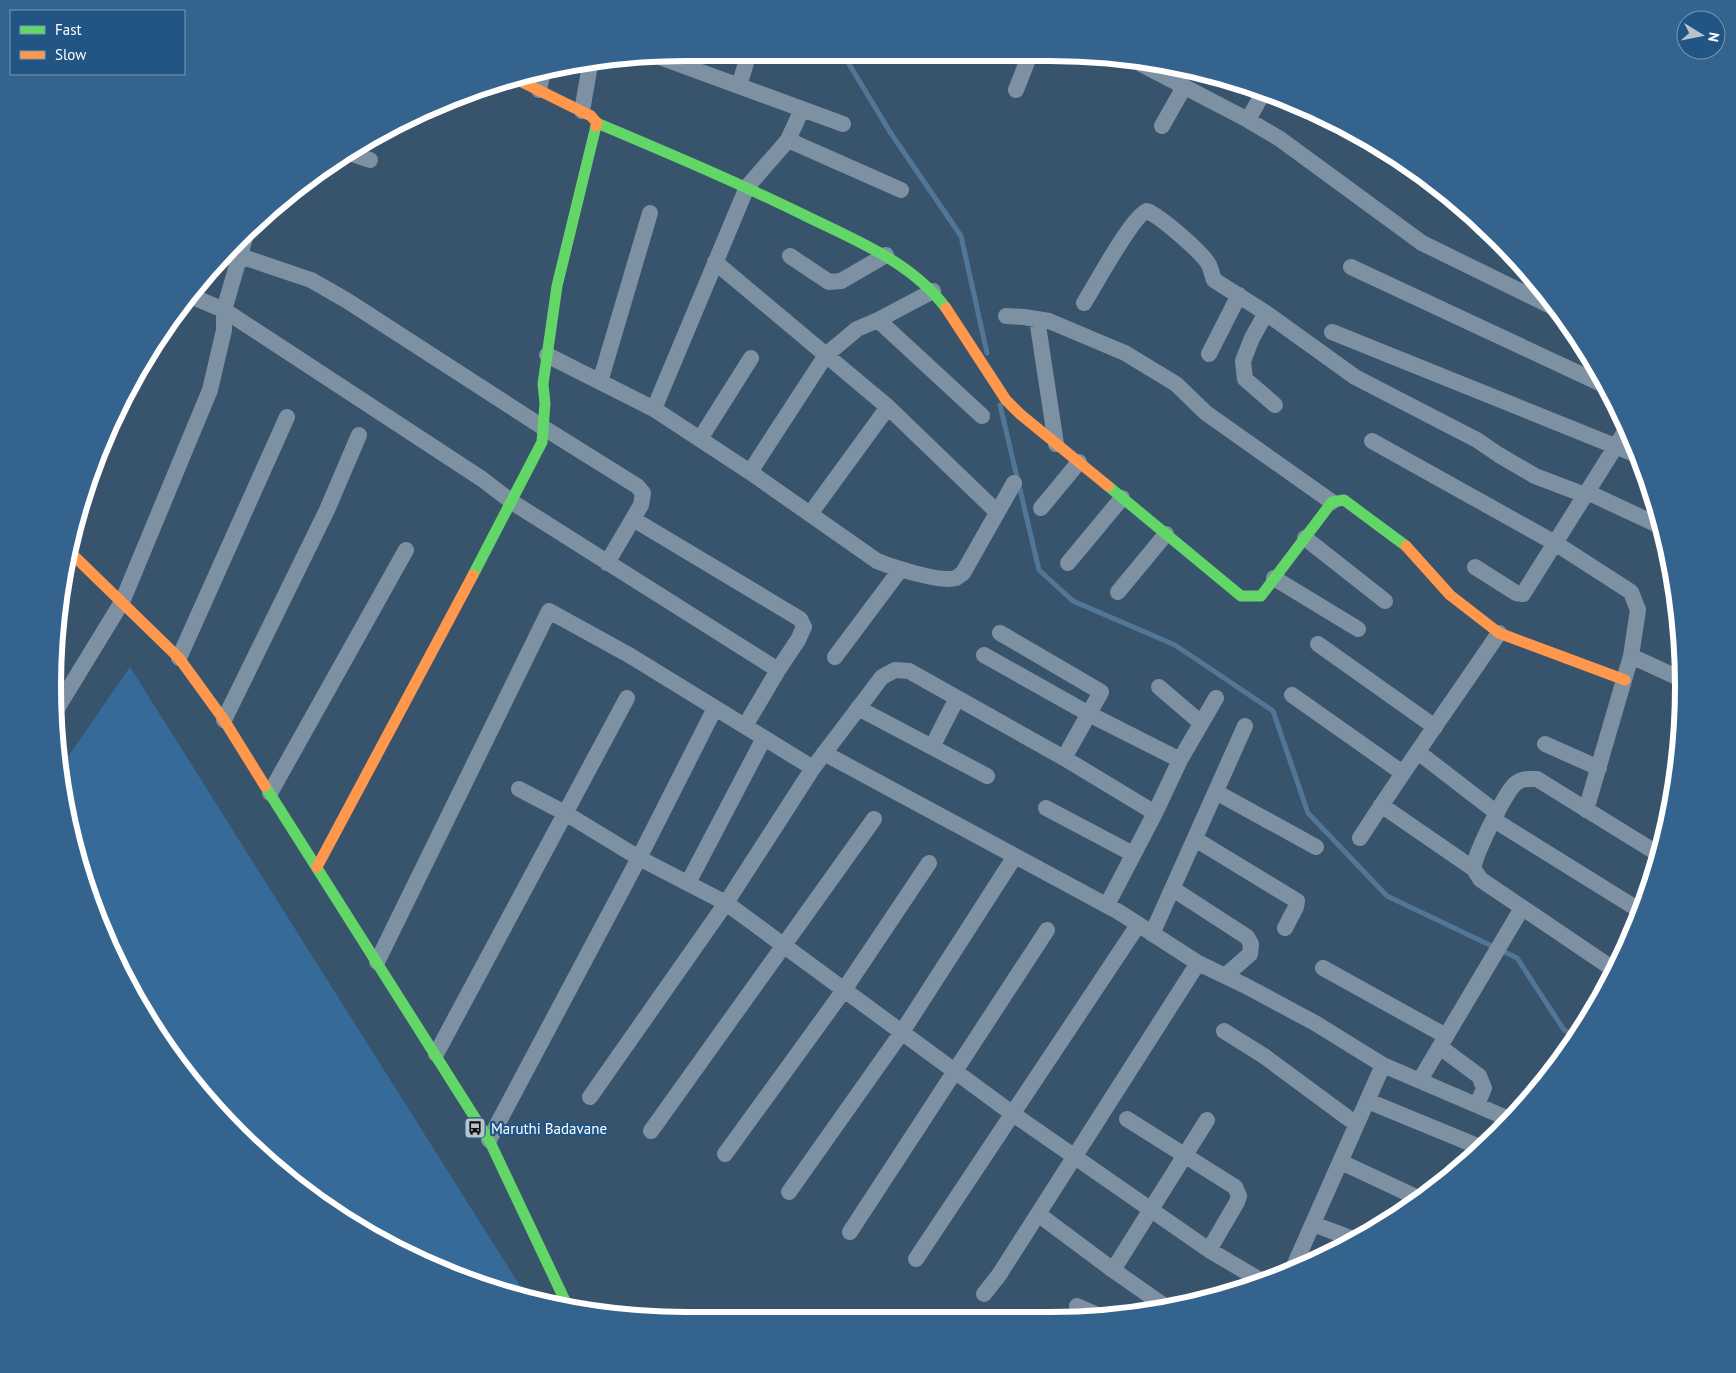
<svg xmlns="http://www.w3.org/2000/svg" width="1736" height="1373" font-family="'PT Sans',sans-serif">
<rect width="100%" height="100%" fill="#38546d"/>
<path fill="#366b99" d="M 130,667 L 527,1297 L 444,1272 L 301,1190 L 210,1104 L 137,1003 L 74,850 L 63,764 Z"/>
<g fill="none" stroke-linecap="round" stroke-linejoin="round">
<path stroke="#527796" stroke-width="5" d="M 845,53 L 846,59 L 890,132 L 961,236 L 987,353
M 1000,405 L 1039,570 L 1073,601 L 1175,645 L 1273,711 L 1308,813 L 1387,896 L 1517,958 L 1564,1030 L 1575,1036"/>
<path stroke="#7e91a3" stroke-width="16" d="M 657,56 L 843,124
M 1139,63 L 1248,120 L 1280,139 L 1422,243 L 1553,307
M 739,86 L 749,53
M 539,90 L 543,71
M 1016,90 L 1030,54
M 582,111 L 590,65
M 1248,120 L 1264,91
M 1162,126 L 1184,87
M 1349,129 L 1408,167
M 788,140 L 901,190
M 349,153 L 370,160
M 240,256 L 311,280 L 346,300 L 544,428 L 637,486 L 643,493 L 641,505 L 607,563
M 790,256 L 829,282 L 841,281 L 886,255
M 715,262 L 888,407 L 997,512
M 1351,267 L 1606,386
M 193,297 L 224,310 L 482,479 L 512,502 L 778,670
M 1084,303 C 1094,287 1133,215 1147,211 C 1160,216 1203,253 1209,265 C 1211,269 1212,275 1214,280 L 1266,313 L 1355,377 L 1477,440 L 1499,455 L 1535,476 L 1585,495
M 1266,313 L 1252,338 L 1243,361 L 1245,379 L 1275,405
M 1006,316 L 1024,317 L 1049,321 L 1125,353 L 1176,384 L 1206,413 L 1332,502
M 1037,319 L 1056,444
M 878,320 L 982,416
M 1332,332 L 1637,455
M 1209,354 L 1239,295
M 547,355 L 654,409 L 750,472 L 877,561 C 892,567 941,583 956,578 C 958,577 960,575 963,573 L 1014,483
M 600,382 L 650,213
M 654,409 L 747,187 L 788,140 L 802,109
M 700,439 L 751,358
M 1372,441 L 1555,543 L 1631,592 L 1638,610 L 1631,656 L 1586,810
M 750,472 L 826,355 L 857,329 L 878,320 L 933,291
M 1587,492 L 1660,526
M 1041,508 L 1079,462
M 810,514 L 888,407
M 633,519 L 800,619 L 804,627 L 798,640 L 778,670 L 745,726
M 1305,538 L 1385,601
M 1068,563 L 1122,498
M 1475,567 L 1516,593 L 1523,594 L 1626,430
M 1274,578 L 1358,629
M 1118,592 L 1166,534
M 1000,633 L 1101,692 L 1064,758
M 1318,644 L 1435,727
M 984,655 L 1089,714 L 1180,760
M 1631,656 L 1681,679
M 835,657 L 900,570
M 179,658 L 287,417
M 1159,687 L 1201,723
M 1292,695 L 1397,769 L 1403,770
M 858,708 L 987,776
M 56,710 L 122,602 L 210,390 L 224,330 L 224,310 L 247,231
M 224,720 L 327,510 L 359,435
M 1545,744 L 1599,768
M 932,747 L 957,698
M 1418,752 L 1497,813
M 824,753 L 1119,912 L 1198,963 L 1246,986 L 1315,1023 L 1383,1065 L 1509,1119
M 519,789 L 565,813 L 639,858 L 726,903 L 1013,1114 L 1209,1250 L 1260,1280
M 1216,792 L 1316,847
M 270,793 L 406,550
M 1381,805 L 1474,869
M 1046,808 L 1133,854
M 1494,820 L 1639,910
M 1360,838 C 1405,768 1453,701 1499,633
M 1195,839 L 1297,901 L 1296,907 L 1285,928
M 688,883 L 764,738
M 1173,889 L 1247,937 L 1251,944 L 1250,954 L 1225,976
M 1107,905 L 1155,813 L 1180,760 L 1216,698
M 1152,934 L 1245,726
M 377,962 L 549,611 L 629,655 L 813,768
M 1323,968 L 1446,1036
M 1616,971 L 1480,879 C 1479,876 1475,872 1474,869 C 1472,858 1506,792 1515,784 C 1522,778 1528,779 1537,779 L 1660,855
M 1224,1031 L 1264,1056 L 1356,1124
M 1440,1047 L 1479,1076 L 1484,1088 L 1477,1105
M 436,1054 L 627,698
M 1420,1080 L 1522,908
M 590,1097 L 726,903 L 813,768 L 882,677 L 895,670 L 909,671 L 1064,758 L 1155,813
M 1368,1101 L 1482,1148
M 1127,1119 L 1235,1187 L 1239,1196 L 1237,1202 L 1209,1250
M 651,1131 L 874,819
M 489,1140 L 639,858 L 715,708
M 725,1154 L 844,990 L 929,863
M 1341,1162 L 1418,1198
M 789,1192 L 902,1032 L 1015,856
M 1038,1214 L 1113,1270 L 1166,1307
M 1313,1224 L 1356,1240
M 850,1232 L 1047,930
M 916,1259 L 1138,925
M 1294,1266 L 1383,1065
M 1113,1270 L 1207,1120
M 984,1294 L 999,1275 L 1198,963
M 1077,1306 L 1102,1317"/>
<path stroke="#63d668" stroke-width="11" d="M 597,123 C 668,153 739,183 808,217 C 858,241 912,263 946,308
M 1108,486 L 1241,596 L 1261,596 L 1332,502 L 1344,500 L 1406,546
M 473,575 L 542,442 L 545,403 L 543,384 L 557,286 L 596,126
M 265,786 L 489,1140 L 569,1309"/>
<path stroke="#ff974d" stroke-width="11" d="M 514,78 L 591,116 L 597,123 L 596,126
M 946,308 L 1006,400 L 1020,414 L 1108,486
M 1406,546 L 1450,595 L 1499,633 L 1625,680
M 70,552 L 179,658 L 224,720 L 265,786
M 317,867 L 473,575"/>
</g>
<defs>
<g id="bus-square" transform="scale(1.125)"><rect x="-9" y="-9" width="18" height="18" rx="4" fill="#b9c3cc" stroke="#225583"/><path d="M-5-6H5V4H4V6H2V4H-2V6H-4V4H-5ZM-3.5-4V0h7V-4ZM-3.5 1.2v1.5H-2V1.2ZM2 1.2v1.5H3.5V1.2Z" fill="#111"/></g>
</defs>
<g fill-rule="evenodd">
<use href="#bus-square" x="475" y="1128"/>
</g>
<g text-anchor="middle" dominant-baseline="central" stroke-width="4.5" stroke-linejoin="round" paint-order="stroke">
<g font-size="15" fill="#fff" stroke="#225583" text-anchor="start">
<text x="491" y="1128">Maruthi Badavane</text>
</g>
</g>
<path d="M0 0H1736V1373H0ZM686 61H1050A625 625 0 0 1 1675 686V687A625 625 0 0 1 1050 1312H686A625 625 0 0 1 61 687V686A625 625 0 0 1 686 61Z" fill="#34638d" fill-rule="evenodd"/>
<path fill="none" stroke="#fff" stroke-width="6" d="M686 61H1050A625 625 0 0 1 1675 686V687A625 625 0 0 1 1050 1312H686A625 625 0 0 1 61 687V686A625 625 0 0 1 686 61Z"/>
<rect x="10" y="10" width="175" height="65" fill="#225583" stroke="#7a99b5"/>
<rect x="20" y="26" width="25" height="8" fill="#63d668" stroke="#7a99b5"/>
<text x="55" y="35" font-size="15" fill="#ffffff">Fast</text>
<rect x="20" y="51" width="25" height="8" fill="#ff974d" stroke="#7a99b5"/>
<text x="55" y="60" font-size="15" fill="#ffffff">Slow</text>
<g transform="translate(1701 35) rotate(100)"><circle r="24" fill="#225583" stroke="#7a99b5"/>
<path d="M0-4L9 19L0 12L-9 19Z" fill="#b9c3cc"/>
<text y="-8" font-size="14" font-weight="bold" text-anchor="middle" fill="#ffffff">N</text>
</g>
</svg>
